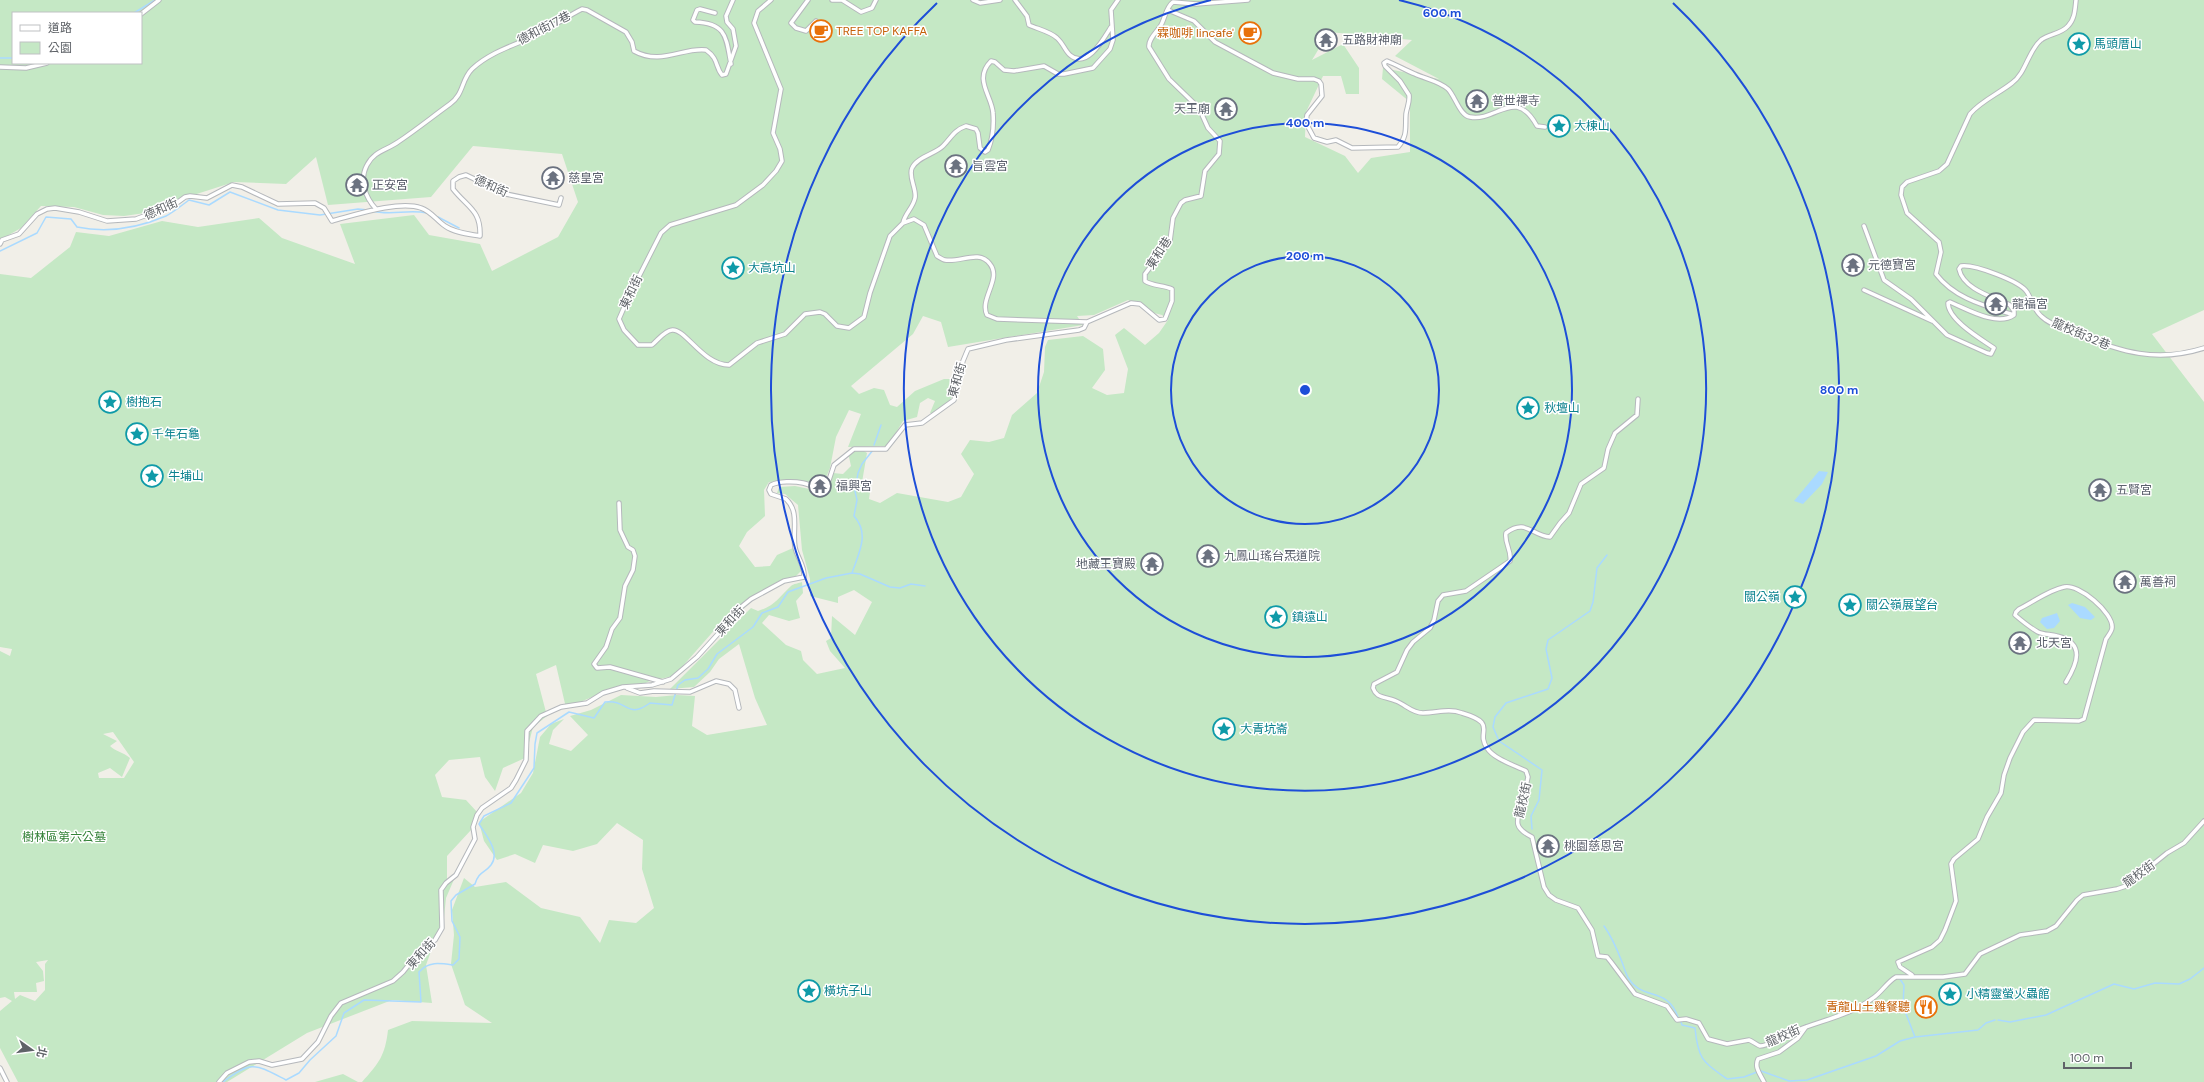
<svg xmlns="http://www.w3.org/2000/svg" width="2204" height="1082" font-family="'DM Sans','Noto Sans TC',sans-serif">
<rect width="100%" height="100%" fill="#f1efe8"/>
<path fill="#c5e8c5" fill-rule="evenodd" d="M 0,0 L 2204,0 L 2204,310 L 2152,334 L 2204,402 L 2204,1082 L 362,1082 C 379,1063 385,1056 388,1030 L 412,1021 L 492,1023 L 465,1005 L 451,964 L 454,935 L 452,910 L 464,878 L 475,887 L 506,882 L 541,908 L 580,917 L 600,943 L 609,920 L 636,923 L 654,908 L 642,869 L 643,840 L 617,823 L 597,844 L 573,851 L 543,845 L 535,863 L 515,854 L 497,860 L 484,841 L 479,822 L 521,793 L 533,773 L 540,737 L 551,724 L 564,719 L 553,730 L 549,744 L 571,751 L 588,735 L 570,716 L 591,710 L 621,695 L 656,697 L 677,695 L 695,696 L 692,726 L 707,735 L 767,725 L 755,698 L 739,644 L 719,659 L 710,672 L 694,687 L 670,689 L 751,608 L 758,611 C 775,606 779,597 791,586 C 793,584 799,583 802,582 L 803,593 L 796,601 L 800,618 L 789,621 L 769,615 L 762,623 L 786,645 L 801,651 L 803,660 L 817,674 L 845,668 L 830,651 L 826,641 L 831,638 L 832,616 L 855,635 L 872,602 L 854,590 L 838,597 L 838,603 L 810,596 L 810,579 L 802,550 L 798,505 L 785,494 L 777,493 L 779,487 L 795,486 L 824,492 L 830,486 L 833,473 L 843,474 L 851,466 L 849,457 L 845,457 L 846,452 L 861,449 L 867,453 L 861,488 L 870,492 L 869,499 L 880,503 L 897,493 L 948,502 L 961,497 L 974,474 L 961,454 L 970,440 L 989,442 L 1004,438 L 1012,415 L 1037,393 L 1044,372 L 1045,347 L 1048,340 L 1083,336 L 1103,349 L 1105,370 L 1092,388 L 1107,395 L 1124,393 L 1128,369 L 1115,335 L 1124,328 L 1145,345 L 1159,333 L 1168,320 L 1162,315 L 1150,312 L 1128,300 L 1094,315 L 1077,316 L 1083,325 L 948,347 L 941,322 L 923,316 L 913,334 L 851,386 L 859,394 L 874,388 L 884,390 L 890,405 L 897,407 L 915,391 L 944,379 L 958,379 L 950,401 L 935,413 L 930,413 L 935,401 L 928,398 L 920,403 L 917,417 L 903,421 L 888,446 L 848,447 L 861,414 L 849,410 L 836,437 L 830,468 L 823,485 L 813,487 L 799,480 L 769,482 L 764,490 L 765,516 L 747,532 L 739,546 L 755,567 L 770,566 L 777,555 L 793,548 L 802,570 L 796,576 L 777,582 L 733,609 L 674,676 L 650,681 L 639,686 L 604,692 L 566,708 L 556,665 L 536,674 L 547,716 L 533,727 L 525,758 L 503,768 L 495,791 L 485,777 L 480,757 L 449,760 L 435,775 L 442,797 L 466,800 L 477,812 L 471,830 L 447,856 L 447,880 L 452,878 L 464,856 L 446,898 L 443,927 L 435,940 L 426,965 L 432,1003 L 392,1000 L 307,1033 L 227,1082 L 18,1082 L 0,1048 L 0,1011 L 12,1001 L 5,997 L 0,998 L 0,1008 L 0,651 L 10,656 L 12,649 L 0,647 L 0,274 L 31,278 L 70,247 L 76,232 L 109,236 L 162,221 L 198,227 L 259,218 L 282,238 L 355,264 L 340,224 L 414,215 L 429,235 L 480,244 L 492,271 L 558,237 L 578,202 L 562,154 L 473,146 L 431,197 L 328,205 L 316,157 L 286,184 L 234,182 L 178,200 L 152,212 L 124,216 L 103,215 L 74,207 L 41,206 L 21,228 L 0,240 ZM 13,13 L 141,13 L 141,63 L 13,63 ZM 1329,32 L 1412,40 L 1395,56 L 1439,79 L 1383,68 L 1382,79 L 1410,102 L 1410,152 L 1371,158 L 1358,173 L 1345,156 L 1305,137 L 1306,112 L 1323,76 L 1341,76 L 1346,94 L 1359,94 L 1359,68 L 1343,44 L 1312,60 ZM 113,732 L 134,762 L 124,778 L 99,778 L 98,773 L 110,768 L 122,777 L 130,758 C 123,752 115,751 110,746 L 117,741 L 103,734 ZM 48,960 L 45,964 L 45,990 L 35,1001 L 20,995 L 15,999 L 14,992 L 37,992 L 36,983 L 44,981 L 43,971 L 36,962 Z
M 343,1074 L 358,1082 L 315,1082 Z"/>
<path fill="#aadaff" d="M 1819,471 L 1828,472 L 1822,484 L 1803,504 L 1794,501 Z
M 2072,603 L 2085,607 L 2095,617 L 2091,620 L 2080,618 L 2068,605 Z
M 2057,613 L 2060,621 L 2054,628 L 2047,629 L 2040,622 L 2042,618 Z"/>
<g fill="none" stroke-linecap="round" stroke-linejoin="round">
<path stroke="#aadaff" stroke-width="1.5" d="M 134,13 L 155,0
M 0,58 L 13,58
M 372,211 C 391,216 408,209 427,213
M 438,217 L 459,228
M 0,251 L 37,233 L 46,217 L 71,219 L 77,227 C 107,233 138,228 166,216 C 174,212 182,205 189,200 L 209,205 L 230,192 L 278,210 L 320,215 L 358,209 L 368,210
M 874,445 L 881,425
M 852,573 C 859,552 870,534 854,516 L 857,500 L 855,491 L 858,473 L 862,464 L 873,450
M 1532,829 L 1531,816 L 1539,800 L 1542,770 L 1499,741 L 1493,727 L 1495,717 L 1506,703 L 1548,689 L 1552,678 L 1546,649 L 1548,640 L 1590,611 L 1593,602 L 1597,568 L 1607,555
M 1604,926 C 1612,937 1617,949 1622,962 C 1624,967 1626,975 1629,979 C 1643,1001 1667,986 1678,1017
M 1900,979 L 1904,985 L 1903,1006 L 1915,1037
M 1998,1020 L 2010,1022 L 2046,1015 L 2114,984 L 2134,989 L 2155,983 L 2179,984 L 2190,979 L 2204,968
M 1681,1022 L 1682,1025 L 1695,1028 C 1698,1059 1702,1061 1727,1079 L 1744,1077 L 1757,1072
M 1761,1071 L 1789,1081 L 1807,1080 L 1876,1056 L 1900,1041 L 1915,1037 L 1978,1030 L 1986,1023 L 1995,1020
M 223,1082 C 252,1060 255,1064 286,1080 L 299,1073 L 310,1060 L 336,1036 L 344,1013 L 364,1000 L 421,1002 L 419,972 C 428,961 440,963 453,965 L 459,959 L 460,937 L 452,921 L 451,901 L 456,895 L 475,884 C 479,871 484,874 491,865 C 501,852 485,834 479,824 L 484,816 L 511,803 L 534,768 L 535,744 L 537,733 L 569,712 L 594,718 L 605,702 C 628,699 627,720 650,703 L 672,705 L 678,685 L 685,680 L 698,678 L 708,669 L 717,654 L 753,627 L 762,613 L 778,607 L 788,592 L 826,578 L 852,573 L 860,574 L 890,587 L 900,588 L 911,584 L 925,586"/>
<g stroke="#b5b8bc" stroke-width="5.5">
<path id="minor" d="M 771,0 L 758,11 L 754,23 L 781,89 L 773,133 L 780,149 L 782,161 L 776,171 L 763,185 L 736,205 L 670,225 L 661,233 L 629,296 L 619,319 L 624,330 L 638,345 L 652,345 C 658,340 664,331 672,330 C 685,328 703,365 729,365 L 757,343 L 785,334 L 805,314 L 820,312 L 825,314 L 837,326 L 849,328 L 864,317 L 870,293 L 890,236 L 903,223 L 914,219 L 924,225 L 937,256 C 939,257 943,260 945,260 C 960,263 979,249 990,264 C 1002,279 979,299 987,315 L 997,319 L 1087,322
M 808,0 L 791,23 L 796,28 L 806,31 L 816,21
M 832,0 L 842,0 L 861,12 L 872,8 L 876,0
M 973,0 L 980,3 L 1000,0
M 1015,0 L 1027,16 L 1029,25 C 1038,29 1051,32 1057,38 C 1063,43 1065,51 1070,55 C 1087,70 1104,38 1111,27
M 1173,2 L 1196,4 L 1248,0
M 1168,10 L 1194,21 L 1215,42 L 1273,73 L 1298,79 L 1314,79 L 1319,81 L 1321,84 L 1322,96 L 1307,115 L 1306,123 L 1314,138 L 1327,142 L 1336,140 L 1352,148 L 1398,147 C 1408,136 1405,127 1406,114 C 1407,107 1410,102 1409,95 L 1400,81 L 1385,66 L 1384,63 L 1387,61 C 1397,65 1405,70 1415,74 C 1426,79 1439,81 1448,89 C 1455,96 1460,116 1470,117 C 1497,122 1515,86 1537,126 L 1545,127
M 715,13 L 700,9 L 697,10 L 693,20 L 695,22 C 727,23 726,38 731,64
M 141,14 L 159,0
M 0,67 L 26,68 L 47,63
M 376,209 C 365,197 359,180 367,165 C 374,151 387,150 398,142 C 416,130 432,117 450,104 C 464,94 461,80 472,69 C 490,52 515,45 537,35 C 552,27 566,17 582,9 L 587,10 L 626,32 L 632,42 L 634,51 C 661,66 683,47 706,50 C 719,59 715,67 722,75 L 726,74 L 736,46 L 733,29 L 727,22 L 726,16 L 733,0
M 903,223 C 905,213 913,208 915,198 C 917,189 908,177 912,168 C 917,157 935,154 943,146 C 951,138 954,130 966,126 L 976,129 L 978,133 L 980,148 L 985,152 L 988,150 C 992,140 994,125 993,113 C 992,96 973,79 991,61 L 995,62 L 1004,70 L 1014,71 L 1044,66 L 1058,74 L 1064,74 L 1093,68 L 1110,49 L 1113,40 L 1111,10 L 1118,0
M 1864,226 L 1884,280 L 1911,299 L 1947,335 L 1987,353 L 1991,354 L 1994,348 C 1981,339 1948,320 1948,303 L 1950,302 C 1967,309 1997,327 2014,315 L 2014,311 L 2010,305 C 1993,297 1963,289 1959,269 L 1961,266 C 1974,264 2020,281 2027,292 C 2032,300 2034,310 2041,316 C 2050,325 2065,329 2077,334 C 2121,352 2157,363 2204,348
M 0,244 L 2,240 L 19,234 L 37,214 L 47,209 L 55,208 L 79,212 L 107,221 L 136,219 L 174,205 L 185,197 L 190,196 L 207,198 L 232,185 L 242,187 L 278,204 L 315,203 L 324,208 L 332,221 C 355,215 399,200 421,208 C 431,211 437,221 445,226 C 455,233 469,234 480,236 C 481,210 468,208 453,189 L 453,181 L 459,177 L 466,175 L 506,194 L 559,205 L 561,198
M 1864,290 L 1932,321
M 2014,315 C 1986,306 1955,299 1936,274 L 1941,252 L 1939,242 L 1907,213 L 1901,195 L 1902,187 L 1907,182 L 1939,171 L 1947,164 L 1970,114 C 1981,101 1998,94 2012,83 C 2026,73 2028,51 2041,40 C 2049,34 2061,34 2068,26 C 2075,19 2075,9 2076,0
M 1087,322 L 1131,303 L 1140,304 L 1159,320 L 1165,319 L 1172,301 L 1172,289 C 1163,285 1152,286 1145,281 L 1145,274 L 1170,241 L 1173,218 L 1181,203 L 1185,200 L 1201,196 L 1205,171 L 1219,154 L 1220,141 L 1208,128 L 1199,108 L 1169,79 L 1149,47 C 1148,39 1157,32 1161,25 C 1165,18 1166,7 1173,2
M 1638,399 L 1637,415 L 1615,433 L 1608,449 L 1604,468 L 1581,484 L 1569,513 L 1560,523 L 1550,537 C 1532,536 1526,518 1506,533 C 1504,543 1512,551 1510,561 L 1466,591 L 1443,595 L 1438,601 L 1434,620 L 1430,628 L 1413,642 L 1407,650 L 1397,672 L 1374,684 L 1373,688 C 1374,691 1375,693 1378,695 C 1383,698 1390,698 1396,701 C 1406,705 1412,713 1423,713 C 1437,713 1448,708 1462,713 C 1499,724 1475,731 1487,748 C 1494,759 1514,765 1526,771 L 1528,777 C 1526,787 1524,797 1521,806 C 1516,822 1514,828 1532,837 L 1544,887 L 1549,895 L 1556,900 L 1578,908 L 1592,930 L 1598,956 L 1607,957 L 1611,962 L 1635,994 L 1667,1006 L 1677,1020 L 1686,1019 L 1699,1023 L 1708,1039 L 1727,1044 L 1749,1040 C 1752,1041 1757,1045 1760,1046 C 1766,1046 1794,1034 1798,1030 C 1823,1020 1851,1015 1873,998 C 1882,992 1887,982 1896,977 L 1943,977 L 1965,974 L 1980,954 L 2020,935 L 2047,931 L 2056,926 L 2077,900 L 2083,895 L 2117,889 L 2126,886 L 2167,853 L 2184,843 L 2204,821
M 619,503 L 620,530 L 628,547 L 633,550 L 635,556 L 633,570 L 625,586 L 620,618 L 612,629 L 606,647 L 594,664 L 597,668 L 610,667 L 663,682
M 627,688 L 640,693 L 654,691 L 690,692 L 716,681 L 729,684 L 735,690 L 739,708
M 1912,975 L 1900,967 L 1898,962 L 1932,947 L 1940,940 L 1945,930 L 1956,901 L 1951,864 L 1954,859 L 1978,839 L 1987,817 L 2001,793 L 2004,775 L 2010,758 L 2023,732 L 2034,720 L 2079,721 L 2084,719 L 2106,639 C 2108,636 2112,631 2112,628 C 2114,613 2078,583 2064,587 C 2049,590 2033,602 2019,609 L 2016,612 L 2015,615 C 2022,621 2031,628 2038,632 C 2044,635 2051,634 2057,636 C 2086,643 2077,664 2066,682
M 0,1068 L 7,1082
M 219,1082 L 227,1073 L 249,1062 L 259,1061 L 272,1065 L 302,1059 L 318,1042 L 331,1016 L 341,1003 L 393,981 L 403,972 L 415,957 L 435,940 L 442,928 L 441,890 L 446,883 L 456,875 L 475,839 L 473,827 L 477,815 L 482,808 L 511,788 L 516,780 L 526,760 L 527,731 L 541,716 L 561,707 L 587,703 L 603,693 L 623,687 L 652,685 L 671,679 L 697,657 L 727,624 L 735,612 L 751,599 L 784,581 L 804,577 C 805,565 797,558 795,547 C 792,531 800,512 786,499 L 771,494 L 769,490 L 771,485 C 779,481 794,481 803,483 C 813,485 817,491 827,486 L 834,465 L 854,449 L 886,449 L 905,425 L 922,423 L 954,400 L 963,361 L 968,349 L 1006,340 L 1079,330 L 1084,328 L 1087,322
M 1764,1082 C 1760,1074 1754,1067 1758,1059 L 1779,1052 L 1798,1038 L 1806,1027"/>
</g>
<use href="#minor" stroke="#fff" stroke-width="3.5"/>
</g>
<g fill="none" stroke="#1d4ed8" stroke-width="2">
<circle cx="1305" cy="390" r="134"/>
<circle cx="1305" cy="390" r="267"/>
<path d="M1399 0A401 401 0 1 1 1211 0"/>
<path d="M1673 3A534 534 0 1 1 937 3"/>
</g>
<defs>
<g id="cafe-ring" transform="scale(1.15)"><circle r="9.5" fill="#fff" stroke="#e8710a" stroke-width="1.5"/><path d="M-5.5-4.5H6V0H3Q3 3.5 0 3.5H-2.5Q-5.5 3.5-5.5 0ZM3-3.2v2h1.7v-2ZM-6 4.5H4V6H-6Z" fill="#e8710a"/></g>
<g id="temple-ring" transform="scale(1.15)"><circle r="9.5" fill="#fff" stroke="#6b7280" stroke-width="1.5"/><path d="M0-6L5-2H3V0L6.5 2.5H4V6H1.5V3h-3V6H-4V2.5H-6.5L-3 0V-2H-5Z" fill="#6b7280"/></g>
<g id="sight-ring" transform="scale(1.15)"><circle r="9.5" fill="#fff" stroke="#0f9aa8" stroke-width="1.5"/><path d="M0-6L1.8-2.2L6-1.7L2.9 1.2L3.7 5.4L0 3.3L-3.7 5.4L-2.9 1.2L-6-1.7L-1.8-2.2Z" fill="#0f9aa8"/></g>
<g id="restaurant-ring" transform="scale(1.15)"><circle r="9.5" fill="#fff" stroke="#e8710a" stroke-width="1.5"/><path d="M-5-6h1v4h1v-4h1v4h1v-4h1v5L-1.5 .5V6h-2V.5L-5-1ZM5-6V6H3V1.5H1.5Q1.5-4 5-6Z" fill="#e8710a"/></g>
</defs>
<g fill-rule="evenodd">
<use href="#cafe-ring" x="821" y="31"/>
<use href="#cafe-ring" x="1250" y="33"/>
<use href="#temple-ring" x="1326" y="40"/>
<use href="#sight-ring" x="2079" y="44"/>
<use href="#temple-ring" x="1477" y="101"/>
<use href="#temple-ring" x="1226" y="109"/>
<use href="#sight-ring" x="1559" y="126"/>
<use href="#temple-ring" x="956" y="166"/>
<use href="#temple-ring" x="553" y="178"/>
<use href="#temple-ring" x="357" y="185"/>
<use href="#temple-ring" x="1853" y="265"/>
<use href="#sight-ring" x="733" y="268"/>
<use href="#temple-ring" x="1996" y="304"/>
<use href="#sight-ring" x="110" y="402"/>
<use href="#sight-ring" x="1528" y="408"/>
<use href="#sight-ring" x="137" y="434"/>
<use href="#sight-ring" x="152" y="476"/>
<use href="#temple-ring" x="820" y="486"/>
<use href="#temple-ring" x="2100" y="490"/>
<use href="#temple-ring" x="1208" y="556"/>
<use href="#temple-ring" x="1152" y="564"/>
<use href="#temple-ring" x="2125" y="582"/>
<use href="#sight-ring" x="1795" y="597"/>
<use href="#sight-ring" x="1850" y="605"/>
<use href="#sight-ring" x="1276" y="617"/>
<use href="#temple-ring" x="2020" y="643"/>
<use href="#sight-ring" x="1224" y="729"/>
<use href="#temple-ring" x="1548" y="846"/>
<use href="#sight-ring" x="809" y="991"/>
<use href="#sight-ring" x="1950" y="994"/>
<use href="#restaurant-ring" x="1926" y="1007"/>
</g>
<g text-anchor="middle" dominant-baseline="central" stroke-width="3" stroke-linejoin="round" paint-order="stroke">
<g font-size="12" fill="#5f6368" stroke="#fff">
<text transform="translate(544 28) rotate(-27)">德和街17巷</text>
<text transform="translate(491 186) rotate(24)">德和街</text>
<text transform="translate(161 209) rotate(-24)">德和街</text>
<text transform="translate(1159 253) rotate(-57)">東和巷</text>
<text transform="translate(631 292) rotate(-64)">東和街</text>
<text transform="translate(2081 334) rotate(23)">龍校街32巷</text>
<text transform="translate(957 380) rotate(-74)">東和街</text>
<text transform="translate(730 621) rotate(-47)">東和街</text>
<text transform="translate(1523 800) rotate(-77)">龍校街</text>
<text transform="translate(2139 874) rotate(-36)">龍校街</text>
<text transform="translate(421 954) rotate(-47)">東和街</text>
<text transform="translate(1783 1036) rotate(-23)">龍校街</text>
</g>
<g font-size="12" fill="#c56008" stroke="#fff" text-anchor="end">
<text x="836" y="31" text-anchor="start">TREE TOP KAFFA</text>
<text x="1234" y="33">霖咖啡 lincafe'</text>
<text x="1910" y="1007">青龍山土雞餐聽</text>
</g>
<g font-size="12" fill="#5b616d" stroke="#fff" text-anchor="start">
<text x="1342" y="40">五路財神廟</text>
<text x="1492" y="101">普世禪寺</text>
<text x="1210" y="109" text-anchor="end">天王廟</text>
<text x="972" y="166">旨雲宮</text>
<text x="568" y="178">慈皇宮</text>
<text x="372" y="185">正安宮</text>
<text x="1868" y="265">元德寶宮</text>
<text x="2012" y="304">龍福宮</text>
<text x="836" y="486">福興宮</text>
<text x="2116" y="490">五賢宮</text>
<text x="1224" y="556">九鳳山瑤台炁道院</text>
<text x="1136" y="564" text-anchor="end">地藏王寶殿</text>
<text x="2140" y="582">萬善祠</text>
<text x="2036" y="643">北天宮</text>
<text x="1564" y="846">桃園慈恩宮</text>
</g>
<g font-size="12" fill="#0d838f" stroke="#fff" text-anchor="start">
<text x="2094" y="44">馬頭厝山</text>
<text x="1574" y="126">大棟山</text>
<text x="748" y="268">大高坑山</text>
<text x="126" y="402">樹抱石</text>
<text x="1544" y="408">秋壇山</text>
<text x="152" y="434">千年石龜</text>
<text x="168" y="476">牛埔山</text>
<text x="1780" y="597" text-anchor="end">關公嶺</text>
<text x="1866" y="605">關公嶺展望台</text>
<text x="1292" y="617">鎮遠山</text>
<text x="1240" y="729">大青坑崙</text>
<text x="824" y="991">橫坑子山</text>
<text x="1966" y="994">小精靈螢火蟲館</text>
</g>
<g font-size="12" fill="#348238" stroke="#fff">
<text x="64" y="837">樹林區第六公墓</text>
</g>
</g>
<circle cx="1305" cy="390" r="6" fill="#1d4ed8" stroke="#fff" stroke-width="2"/>
<g font-size="12" text-anchor="middle" font-weight="bold" fill="#1d4ed8" stroke="#fff" stroke-width="3" stroke-linejoin="round" paint-order="stroke">
<text x="1442" y="17">600 m</text>
<text x="1305" y="127">400 m</text>
<text x="1305" y="260">200 m</text>
<text x="1839" y="394">800 m</text>
</g>
<rect x="12" y="12" width="130" height="52" fill="#ffffff" stroke="#bfc1c3"/>
<rect x="20" y="25" width="20" height="6" fill="#ffffff" stroke="#bfc1c3"/>
<text x="48" y="32" font-size="12" fill="#5f6368">道路</text>
<rect x="20" y="42" width="20" height="12" fill="#c5e8c5" stroke="#bfc1c3"/>
<text x="48" y="52" font-size="12" fill="#5f6368">公園</text>
<g transform="translate(32 1050) rotate(104)" stroke="#ffffff" stroke-width="3" paint-order="stroke">
<path d="M0-3L7 15L0 10L-7 15Z" fill="#5f6368"/>
<text y="-6" font-size="11" font-weight="bold" text-anchor="middle" fill="#5f6368">北</text>
</g>
<path d="M2064 1062v6h67v-6" fill="none" stroke="#5f6368" stroke-width="2"/>
<text x="2070" y="1062" font-size="12" fill="#5f6368" stroke="#ffffff" stroke-width="3" paint-order="stroke">100 m</text>
</svg>
